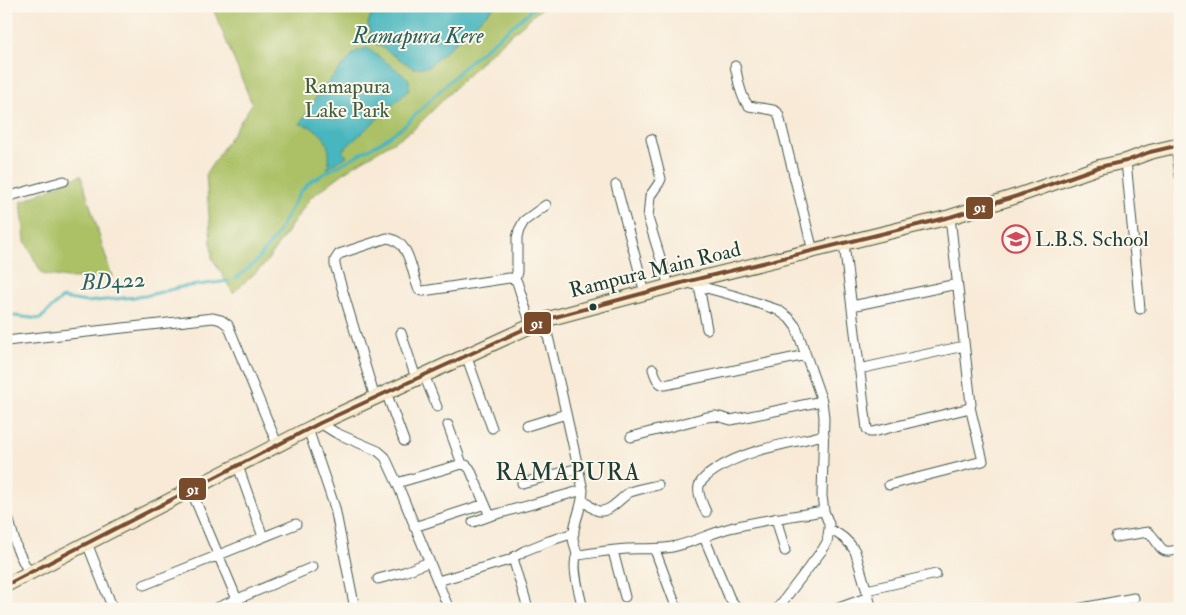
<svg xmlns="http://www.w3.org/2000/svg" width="1186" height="615" font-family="'IM FELL Double Pica',serif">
<rect width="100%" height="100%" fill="#fbf7ec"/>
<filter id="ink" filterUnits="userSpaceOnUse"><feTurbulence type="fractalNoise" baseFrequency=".02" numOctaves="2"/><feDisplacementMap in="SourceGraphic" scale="10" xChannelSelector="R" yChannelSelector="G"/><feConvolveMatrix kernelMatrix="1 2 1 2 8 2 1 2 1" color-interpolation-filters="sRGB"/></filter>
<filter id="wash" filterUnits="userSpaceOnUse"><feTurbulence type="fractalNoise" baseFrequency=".0096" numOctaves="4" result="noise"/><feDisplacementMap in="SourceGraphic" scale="20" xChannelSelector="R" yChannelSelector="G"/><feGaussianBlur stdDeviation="1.12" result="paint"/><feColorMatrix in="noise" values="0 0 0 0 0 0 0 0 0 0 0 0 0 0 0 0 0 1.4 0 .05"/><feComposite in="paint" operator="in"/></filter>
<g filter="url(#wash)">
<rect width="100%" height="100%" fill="#f8ead7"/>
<path fill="#acc166" stroke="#667f4d" d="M 212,6 L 374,6 L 368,24 L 428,67 L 495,6 L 544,6 L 489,54 L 413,130 L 353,166 L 310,198 L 265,264 L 233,293 L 212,258 L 206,174 L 252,104 Z
M 81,175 L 112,277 L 67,278 L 42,274 L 25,241 L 21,202 Z"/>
<path fill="#47b6be" stroke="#337a79" d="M 374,6 L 495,6 L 428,67 L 413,68 L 372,41 L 368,24 Z
M 367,48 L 409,79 L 409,90 L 342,151 L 347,156 L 327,169 C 334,146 323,128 300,124 L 320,91 L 355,52 Z"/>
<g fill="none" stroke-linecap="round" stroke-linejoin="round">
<path stroke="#47b6be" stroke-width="3" d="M 236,278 L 254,264 L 275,238 L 300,192 L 311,181 L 381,142 L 404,126 L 469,62 L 536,6
M 6,315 L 40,319 L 62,298 L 86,302 L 145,296 L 181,287 L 229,281"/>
</g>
</g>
<g filter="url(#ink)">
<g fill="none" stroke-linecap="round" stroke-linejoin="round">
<g stroke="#40574c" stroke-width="11">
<path id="street" d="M 735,66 C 738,77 740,98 749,106 L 773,110 L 777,112 L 779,116 L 813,251
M 651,139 L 661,179 L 659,183 L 650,196 L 648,218 L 669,286
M 1176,146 L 1180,176
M 1126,161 L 1140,309
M 616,185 L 645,293
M 6,197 L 64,181
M 844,244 L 867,429 L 870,432 L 873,432 L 966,409 L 970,407
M 515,279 L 517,272 L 517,238 L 519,230 L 524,221 L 546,205
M 688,283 L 736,296 L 778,310 L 789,318 L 796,327 L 822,401 L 824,417 L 822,496 L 824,511 L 829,524 L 829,529 L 827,542 L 823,549 L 777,609
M 699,286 L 707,329
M 852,306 L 957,284
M 544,320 L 560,386 L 583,490 C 583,507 573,522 573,539 C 574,544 576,550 577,555
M 401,333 L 416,378
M 6,341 L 213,318 L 221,320 L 228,325 L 278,446
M 466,355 L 492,428
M 653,369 C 655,375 657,384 665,385 L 806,355
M 859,369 L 964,346
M 424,375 L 437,407
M 386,392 L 404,441
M 375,398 L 335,265 L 335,260 L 339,254 L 387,238 C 409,240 411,268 417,285 L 419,290 L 423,291 L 509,278 L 515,279 L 517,282 L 531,325
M 320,423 L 336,433 L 378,451 L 385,457 L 397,483 L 449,609
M 448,425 L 462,464
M 527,426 L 566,414
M 308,429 L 335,508 L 355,609
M 631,437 L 707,417 L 716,416 L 731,420 L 822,401
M 238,466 L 263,537
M 397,483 L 462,464 L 466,465 L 470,469 L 490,516
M 522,483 L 579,468
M 889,485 L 983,461 L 970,407 L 971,404 L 950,217
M 191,490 L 241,609
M 583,500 C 587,503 591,508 596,510 C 608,516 621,497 630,492 C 639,489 649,487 658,485
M 6,510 L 17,549 L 29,573
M 706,512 C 703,505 697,494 699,486 C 701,479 709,474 715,470 C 747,449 787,444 824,435
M 776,518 L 785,551
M 473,522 L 490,516 L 583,490
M 414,527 L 485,504
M 829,529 C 841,535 848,540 855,551 L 872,609
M 704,537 L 730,599 L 738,609
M 1116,537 L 1148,532 C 1155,536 1159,550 1166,551 C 1170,552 1176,550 1180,549
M 87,543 L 113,609
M 655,550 L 677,609
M 613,551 L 625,597
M 513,558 L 528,609
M 378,579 L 404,572 L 429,562
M 438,581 L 509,560 L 524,551 L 549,541 L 574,533
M 144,585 L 296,524
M 867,590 L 936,574
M 214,609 L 313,567
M 583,609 C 580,595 571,567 577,555 C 594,553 610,550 627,549 C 642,548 657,550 672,547 C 692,543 711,533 730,528 C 761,520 793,516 824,511
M 836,609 L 869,597
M 1077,609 L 1134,598"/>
</g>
<g stroke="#40574c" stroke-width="16">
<path id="secondary" d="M 6,585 L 320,423 L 544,320 L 685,282 L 950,217 L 1017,196 L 1099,167 L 1126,161 L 1150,152 L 1180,145"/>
</g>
<use href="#street" stroke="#fff" stroke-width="9"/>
<use href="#secondary" stroke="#f9e7c3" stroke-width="14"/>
<g stroke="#fbf7ec" stroke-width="8">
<path id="bus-1" d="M 6,585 L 320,423 L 544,320 L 685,282 L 950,217 L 1017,196 L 1099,167 L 1126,161 L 1150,152 L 1180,145"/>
</g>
<use href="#bus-1" stroke="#7a4b2a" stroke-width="4"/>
</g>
</g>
<defs>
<g id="school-ring" transform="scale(1.4375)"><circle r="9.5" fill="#fbf7ec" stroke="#d1495b" stroke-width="1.5"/><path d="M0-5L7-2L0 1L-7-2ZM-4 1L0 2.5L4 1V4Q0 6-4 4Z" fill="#d1495b"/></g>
</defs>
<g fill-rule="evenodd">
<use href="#school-ring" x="1016" y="239"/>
</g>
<circle fill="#1f3d34" stroke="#fbf7ec" stroke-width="2" cx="593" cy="307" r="4.5"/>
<g text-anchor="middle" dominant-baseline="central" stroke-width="4" stroke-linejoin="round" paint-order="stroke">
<g font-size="21" fill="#425e40" stroke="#fbf7ec">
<text x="347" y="86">Ramapura<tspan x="347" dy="24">Lake Park</tspan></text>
</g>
<g font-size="21" fill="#1f3d34" stroke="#fbf7ec" text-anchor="start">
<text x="1035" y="239">L.B.S. School</text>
</g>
<g font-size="21" fill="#1f3d34" stroke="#fbf7ec">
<text transform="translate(655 270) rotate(-14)">Rampura Main Road</text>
</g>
<g font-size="22" font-style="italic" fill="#2b615d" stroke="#fbf7ec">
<text x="418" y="36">Ramapura Kere</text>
<text transform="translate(113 281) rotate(-3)">BD422</text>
</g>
<g font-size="24" letter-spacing="1" fill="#1f3d34" stroke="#fbf7ec">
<text x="568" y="472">RAMAPURA</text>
</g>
</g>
<g stroke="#fbf7ec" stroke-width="2">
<rect x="965" y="196" width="29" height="24" rx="5" fill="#7a4b2a"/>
<rect x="523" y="311" width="29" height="24" rx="5" fill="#7a4b2a"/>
<rect x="178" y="477" width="29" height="24" rx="5" fill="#7a4b2a"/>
</g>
<g font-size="14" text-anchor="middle" font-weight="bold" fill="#fff">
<text x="980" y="212">91</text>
<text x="537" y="328">91</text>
<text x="193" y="494">91</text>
</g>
<rect width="1186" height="615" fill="none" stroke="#fbf7ec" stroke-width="25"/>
</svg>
